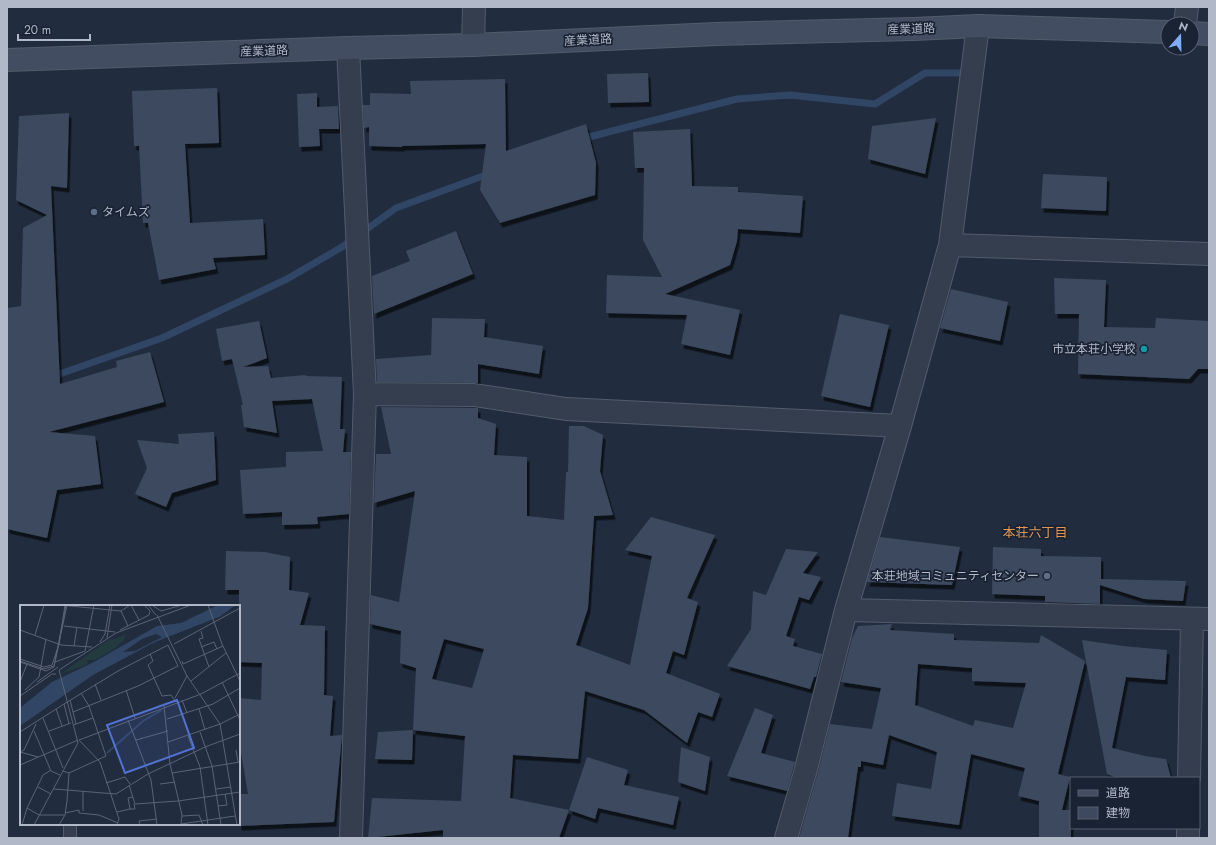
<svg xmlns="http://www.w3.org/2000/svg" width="1216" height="845" font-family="Jost,'Noto Sans JP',sans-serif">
<defs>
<filter id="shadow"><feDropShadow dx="2.5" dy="4.5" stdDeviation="0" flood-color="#0009"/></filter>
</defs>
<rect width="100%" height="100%" fill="#212c3e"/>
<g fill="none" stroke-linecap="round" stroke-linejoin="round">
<path stroke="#314565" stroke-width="7" d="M 581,139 L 737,99 L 790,95 L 875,104 L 925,73 L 961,73
M 51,377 L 162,338 L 287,279 L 342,247 L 396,208 L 491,173"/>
</g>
<path fill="#3c495e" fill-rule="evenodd" filter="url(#shadow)" d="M 648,73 L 649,102 L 608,103 L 607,74 Z
M 505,79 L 506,151 L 586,124 L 596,163 L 595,195 L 500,223 L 480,190 L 486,144 L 402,146 L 402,147 L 369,146 L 369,127 L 364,128 L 363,105 L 370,105 L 370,93 L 411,94 L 410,81 Z
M 217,88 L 219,143 L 185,144 L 190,223 L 263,219 L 265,255 L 213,258 L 216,269 L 159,280 L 148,223 L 143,223 L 139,146 L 134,146 L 132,91 Z
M 317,93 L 317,107 L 338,106 L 339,129 L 319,129 L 320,146 L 299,147 L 297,94 Z
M 69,113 L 67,188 L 51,186 L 60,384 L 117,367 L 116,361 L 150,352 L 164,402 L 49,432 L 95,436 L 101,484 L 57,490 L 47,538 L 7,529 L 7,308 L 21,306 L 23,228 L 47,215 L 16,200 L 19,116 Z
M 936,118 L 925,174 L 868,159 L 872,126 Z
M 690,129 L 692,186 L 738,187 L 738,192 L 803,196 L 800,233 L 738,229 L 737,241 L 730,265 L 665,294 L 740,310 L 730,355 L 681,344 L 687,315 L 606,313 L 607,275 L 662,277 L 643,240 L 644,168 L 635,168 L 633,132 Z
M 1043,174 L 1107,177 L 1106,211 L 1041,208 Z
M 456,231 L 473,274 L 374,314 L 372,276 L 410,261 L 406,251 Z
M 1054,278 L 1106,280 L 1104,327 L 1155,328 L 1156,318 L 1209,321 L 1209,369 L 1198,369 L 1189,379 L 1078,374 L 1079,314 L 1055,314 Z
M 951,289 L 1008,302 L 1000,341 L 940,328 Z
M 840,314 L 889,325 L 870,407 L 821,396 Z
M 432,318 L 485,319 L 484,337 L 543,346 L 539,374 L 478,364 L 478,383 L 377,382 L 376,359 L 431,355 Z
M 259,321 L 267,358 L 243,367 L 268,366 L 271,378 L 306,375 L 306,376 L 342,377 L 340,429 L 345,429 L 343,452 L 351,452 L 349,514 L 317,517 L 318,524 L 282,525 L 282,512 L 243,514 L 240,470 L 286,467 L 286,452 L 323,451 L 312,399 L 272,401 L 277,433 L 244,427 L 241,405 L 243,405 L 232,359 L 222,361 L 216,329 Z
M 381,407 L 478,408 L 478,418 L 496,424 L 494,455 L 527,457 L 527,516 L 564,520 L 566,472 L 568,472 L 569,426 L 584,426 L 603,435 L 600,471 L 613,515 L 594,516 L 588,608 L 576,645 L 630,665 L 652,556 L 625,550 L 651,517 L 715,535 L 687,598 L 698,602 L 684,655 L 673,651 L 666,673 L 720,694 L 712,717 L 698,712 L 687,743 L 644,710 L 585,691 L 578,759 L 513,755 L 510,798 L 569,810 L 559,838 L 443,838 L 443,830 L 368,838 L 372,798 L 461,801 L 465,736 L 413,730 L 412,760 L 375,759 L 378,732 L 413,730 L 416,668 L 400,663 L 401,631 L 370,624 L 371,595 L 399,602 L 415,491 L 374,503 L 376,454 L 391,454 ZM 444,639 L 484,649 L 472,688 L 432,679 Z
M 214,432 L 216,480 L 172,493 L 166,507 L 135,494 L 147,468 L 137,440 L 179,444 L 178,434 Z
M 880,537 L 960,547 L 952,585 L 867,582 Z
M 993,547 L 1041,549 L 1041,556 L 1101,557 L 1101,579 L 1186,581 L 1183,601 L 1144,599 L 1100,585 L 1100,604 L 1045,602 L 1045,596 L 992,594 Z
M 786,549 L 818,552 L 803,573 L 821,577 L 809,600 L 799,597 L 786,636 L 795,639 L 793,646 L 822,654 L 816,677 L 814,677 L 810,689 L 727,666 L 751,629 L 753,591 L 766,595 Z
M 226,551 L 265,552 L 290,557 L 289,590 L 309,593 L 300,625 L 325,626 L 324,695 L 333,696 L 330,736 L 342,735 L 334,822 L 239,826 L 239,794 L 248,794 L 239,741 L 239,698 L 261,700 L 262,663 L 239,662 L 239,590 L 225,590 Z
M 892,624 L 890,630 L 954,634 L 954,640 L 1039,643 L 1041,635 L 1085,661 L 1058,774 L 1070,777 L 1062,810 L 1071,810 L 1071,838 L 1039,838 L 1039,801 L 1018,796 L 1025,768 L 971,754 L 959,825 L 892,816 L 897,783 L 931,789 L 937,752 L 889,735 L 883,765 L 861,761 L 861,767 L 858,767 L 848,838 L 799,838 L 818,772 L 830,724 L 872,729 L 881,688 L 841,682 L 852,638 L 858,626 ZM 918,664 L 972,668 L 972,681 L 1026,683 L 1013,728 L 975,720 L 973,726 L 915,705 Z
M 1082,640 L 1123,646 L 1167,650 L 1165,680 L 1126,677 L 1112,748 L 1145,756 L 1166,759 L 1171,778 L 1117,778 L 1107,774 Z
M 755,708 L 773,715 L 761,753 L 795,762 L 787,791 L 727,776 Z
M 681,747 L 710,757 L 705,791 L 678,782 Z
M 587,757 L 628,770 L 624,785 L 679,797 L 673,825 L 598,808 L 595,819 L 569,810 Z"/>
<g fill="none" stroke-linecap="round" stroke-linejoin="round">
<g stroke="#535c6c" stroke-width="14">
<path id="lane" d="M 70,838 L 70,824"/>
</g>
<g stroke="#535c6c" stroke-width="24">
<path id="street" d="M 1185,24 L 1187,7
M 473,45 L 474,7
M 348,48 L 365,394 L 351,838
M 950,245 L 1209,254
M 365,394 L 474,395 L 566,409 L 900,426
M 846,610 L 1209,619
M 1189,778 L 1192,619
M 786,838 L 806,769 L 846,610 L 900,426 L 950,245 L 978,26
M 1188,838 L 1188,828"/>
</g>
<g stroke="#535c6c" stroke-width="24">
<path id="secondary" d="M 1192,33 L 1209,34
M 7,60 L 348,48 L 473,45 L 716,34 L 914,29 L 978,26 L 1168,32"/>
</g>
<use href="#lane" stroke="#353e4e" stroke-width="12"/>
<use href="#street" stroke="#353e4e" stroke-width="22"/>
<use href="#secondary" stroke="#434d61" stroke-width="22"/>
</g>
<g fill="#5c6f8a" stroke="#1a2333" stroke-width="1.5">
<circle cx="94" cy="212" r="4"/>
<circle cx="1047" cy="576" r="4"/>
</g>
<circle fill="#0f9aa8" stroke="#1a2333" stroke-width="1.5" cx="1144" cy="349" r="4"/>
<g text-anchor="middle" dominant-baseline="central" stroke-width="3.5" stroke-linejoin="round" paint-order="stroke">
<g font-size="12" fill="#b1b9c9" stroke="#1a2333">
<text transform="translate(911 29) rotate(-2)">産業道路</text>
<text transform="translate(588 40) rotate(-3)">産業道路</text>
<text transform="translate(264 51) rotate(-2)">産業道路</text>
</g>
<g font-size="12" fill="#b1b9c9" stroke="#1a2333" text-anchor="end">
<text x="102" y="212" text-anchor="start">タイムズ</text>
<text x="1136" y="349">市立本荘小学校</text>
<text x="1039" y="576">本荘地域コミュニティセンター</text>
</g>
<g font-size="13" fill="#dd9757" stroke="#1a2333">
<text x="1035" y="532">本荘六丁目</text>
</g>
</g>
<g transform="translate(20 605)">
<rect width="220" height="220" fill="#212c3e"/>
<path d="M 106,29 L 104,35 L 94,44 L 75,55 L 67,55 L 68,59 L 41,69 L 91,33 L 93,35 Z" fill="#233b3f"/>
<path d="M 198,0 L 216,0 L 199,12 L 135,37 L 73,70 L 0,121 L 0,103 L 32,77 L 72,58 L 137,21 L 161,18 ZM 136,29 L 142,32 L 115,46 L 103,47 L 122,34 Z" fill="#314565" fill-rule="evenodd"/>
<path fill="none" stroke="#314565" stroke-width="2" d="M 87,148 L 123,116 L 142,105"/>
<path fill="none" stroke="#5b6476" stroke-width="1" d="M 40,0 L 101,6 L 110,0M 111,0 L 119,15M 128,0 L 136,10M 132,0 L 141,6 L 162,0M 188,0 L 202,39 L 220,76M 101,6 L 108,21M 137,10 L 167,71 L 200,119 L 217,220M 44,21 L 95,27M 0,25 L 41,40 L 72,42M 100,25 L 129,10 L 130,6 L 124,0M 181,26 L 183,33 L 179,34 L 189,62M 15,30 L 24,0M 87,33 L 92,0M 80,37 L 85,29 L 90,0M 154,39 L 220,3M 54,41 L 57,22M 181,42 L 194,37 L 197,44M 130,49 L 133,56 L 128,60 L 142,91 L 151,90 L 156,97M 0,54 L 24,62 L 32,60 L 39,39 L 45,0M 0,56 L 24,64 L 34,61 L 46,0M 162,56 L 163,59 L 203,41M 0,57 L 26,66 L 34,62 L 47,0M 35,57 L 65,46 L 74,0M 171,76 L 206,48M 0,77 L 7,59M 17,77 L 38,62M 202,77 L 220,115M 75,79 L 81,95M 5,85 L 19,72 L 26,34M 106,85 L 115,113M 0,91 L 32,69 L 36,69M 155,93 L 167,71M 50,95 L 56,119 L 54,120M 162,95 L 167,108M 44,99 L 98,66 L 148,40 L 158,61 L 118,81 L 53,107M 144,101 L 150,159 L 162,210 L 161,219 L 215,211M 36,104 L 42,121M 179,104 L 185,125M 23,113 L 43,163M 147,114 L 193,99 L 220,83M 108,115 L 131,175 L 137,220M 56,119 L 73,113M 14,126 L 31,166 L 40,170M 29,126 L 51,118M 0,127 L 44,99 L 49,119M 180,127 L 192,161 L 201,220M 168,131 L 180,162 L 188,220M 116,135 L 148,126M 148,137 L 200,119 L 220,109M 216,145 L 218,157M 0,147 L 4,145 L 16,119M 0,147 L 18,152M 0,160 L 58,135M 43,166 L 49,168 L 86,151 L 69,101 L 61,88M 152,168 L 220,157M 86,178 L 105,172 L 110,179M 140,179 L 155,177M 109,180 L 115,199 L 158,196 L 220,187M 18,182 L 31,189M 34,184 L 96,189 L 128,169 L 185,142 L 220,129M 196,184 L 211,182M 113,192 L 108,193 L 110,204 L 115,204 L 114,199M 198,201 L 207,200 L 205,189M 7,203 L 19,210 L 44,210M 63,206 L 63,187M 97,207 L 110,204M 45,208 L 59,205 L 59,208 L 79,210 L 98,218M 162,211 L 179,210 L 183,220M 2,220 L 7,203 L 23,170 L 31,165M 14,220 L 58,138 L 39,65 L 96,28 L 171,0M 39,220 L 45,210 L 47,196 L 49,168M 97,220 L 99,214 L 80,157 L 59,135 L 181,89 L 220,68M 120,220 L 119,216 L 137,214"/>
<path fill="#5173d3" fill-opacity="0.15" stroke="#5173d3" stroke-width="2" d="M 157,95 L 174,143 L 105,168 L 87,120 Z"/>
<rect width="220" height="220" fill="none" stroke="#b1b9c9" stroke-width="2"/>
</g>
<rect width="1216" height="845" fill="none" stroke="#b1b9c9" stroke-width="16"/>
<rect x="1070" y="777" width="130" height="52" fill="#1a2333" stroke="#565f6f"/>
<rect x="1078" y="790" width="20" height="6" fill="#434d61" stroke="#565f6f"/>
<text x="1106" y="797" font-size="12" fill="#b1b9c9">道路</text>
<rect x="1078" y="807" width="20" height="12" fill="#3c495e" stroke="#565f6f"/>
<text x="1106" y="817" font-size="12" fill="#b1b9c9">建物</text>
<g transform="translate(1180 36) rotate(20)"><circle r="19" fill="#1a2333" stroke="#565f6f"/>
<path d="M0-3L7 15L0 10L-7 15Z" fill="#80acff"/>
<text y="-6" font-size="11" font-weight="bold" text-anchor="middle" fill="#b1b9c9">N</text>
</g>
<path d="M18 34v6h72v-6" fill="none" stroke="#b1b9c9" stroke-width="2"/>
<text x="24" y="34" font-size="12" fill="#b1b9c9" stroke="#1a2333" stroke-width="3" paint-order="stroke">20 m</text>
</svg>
